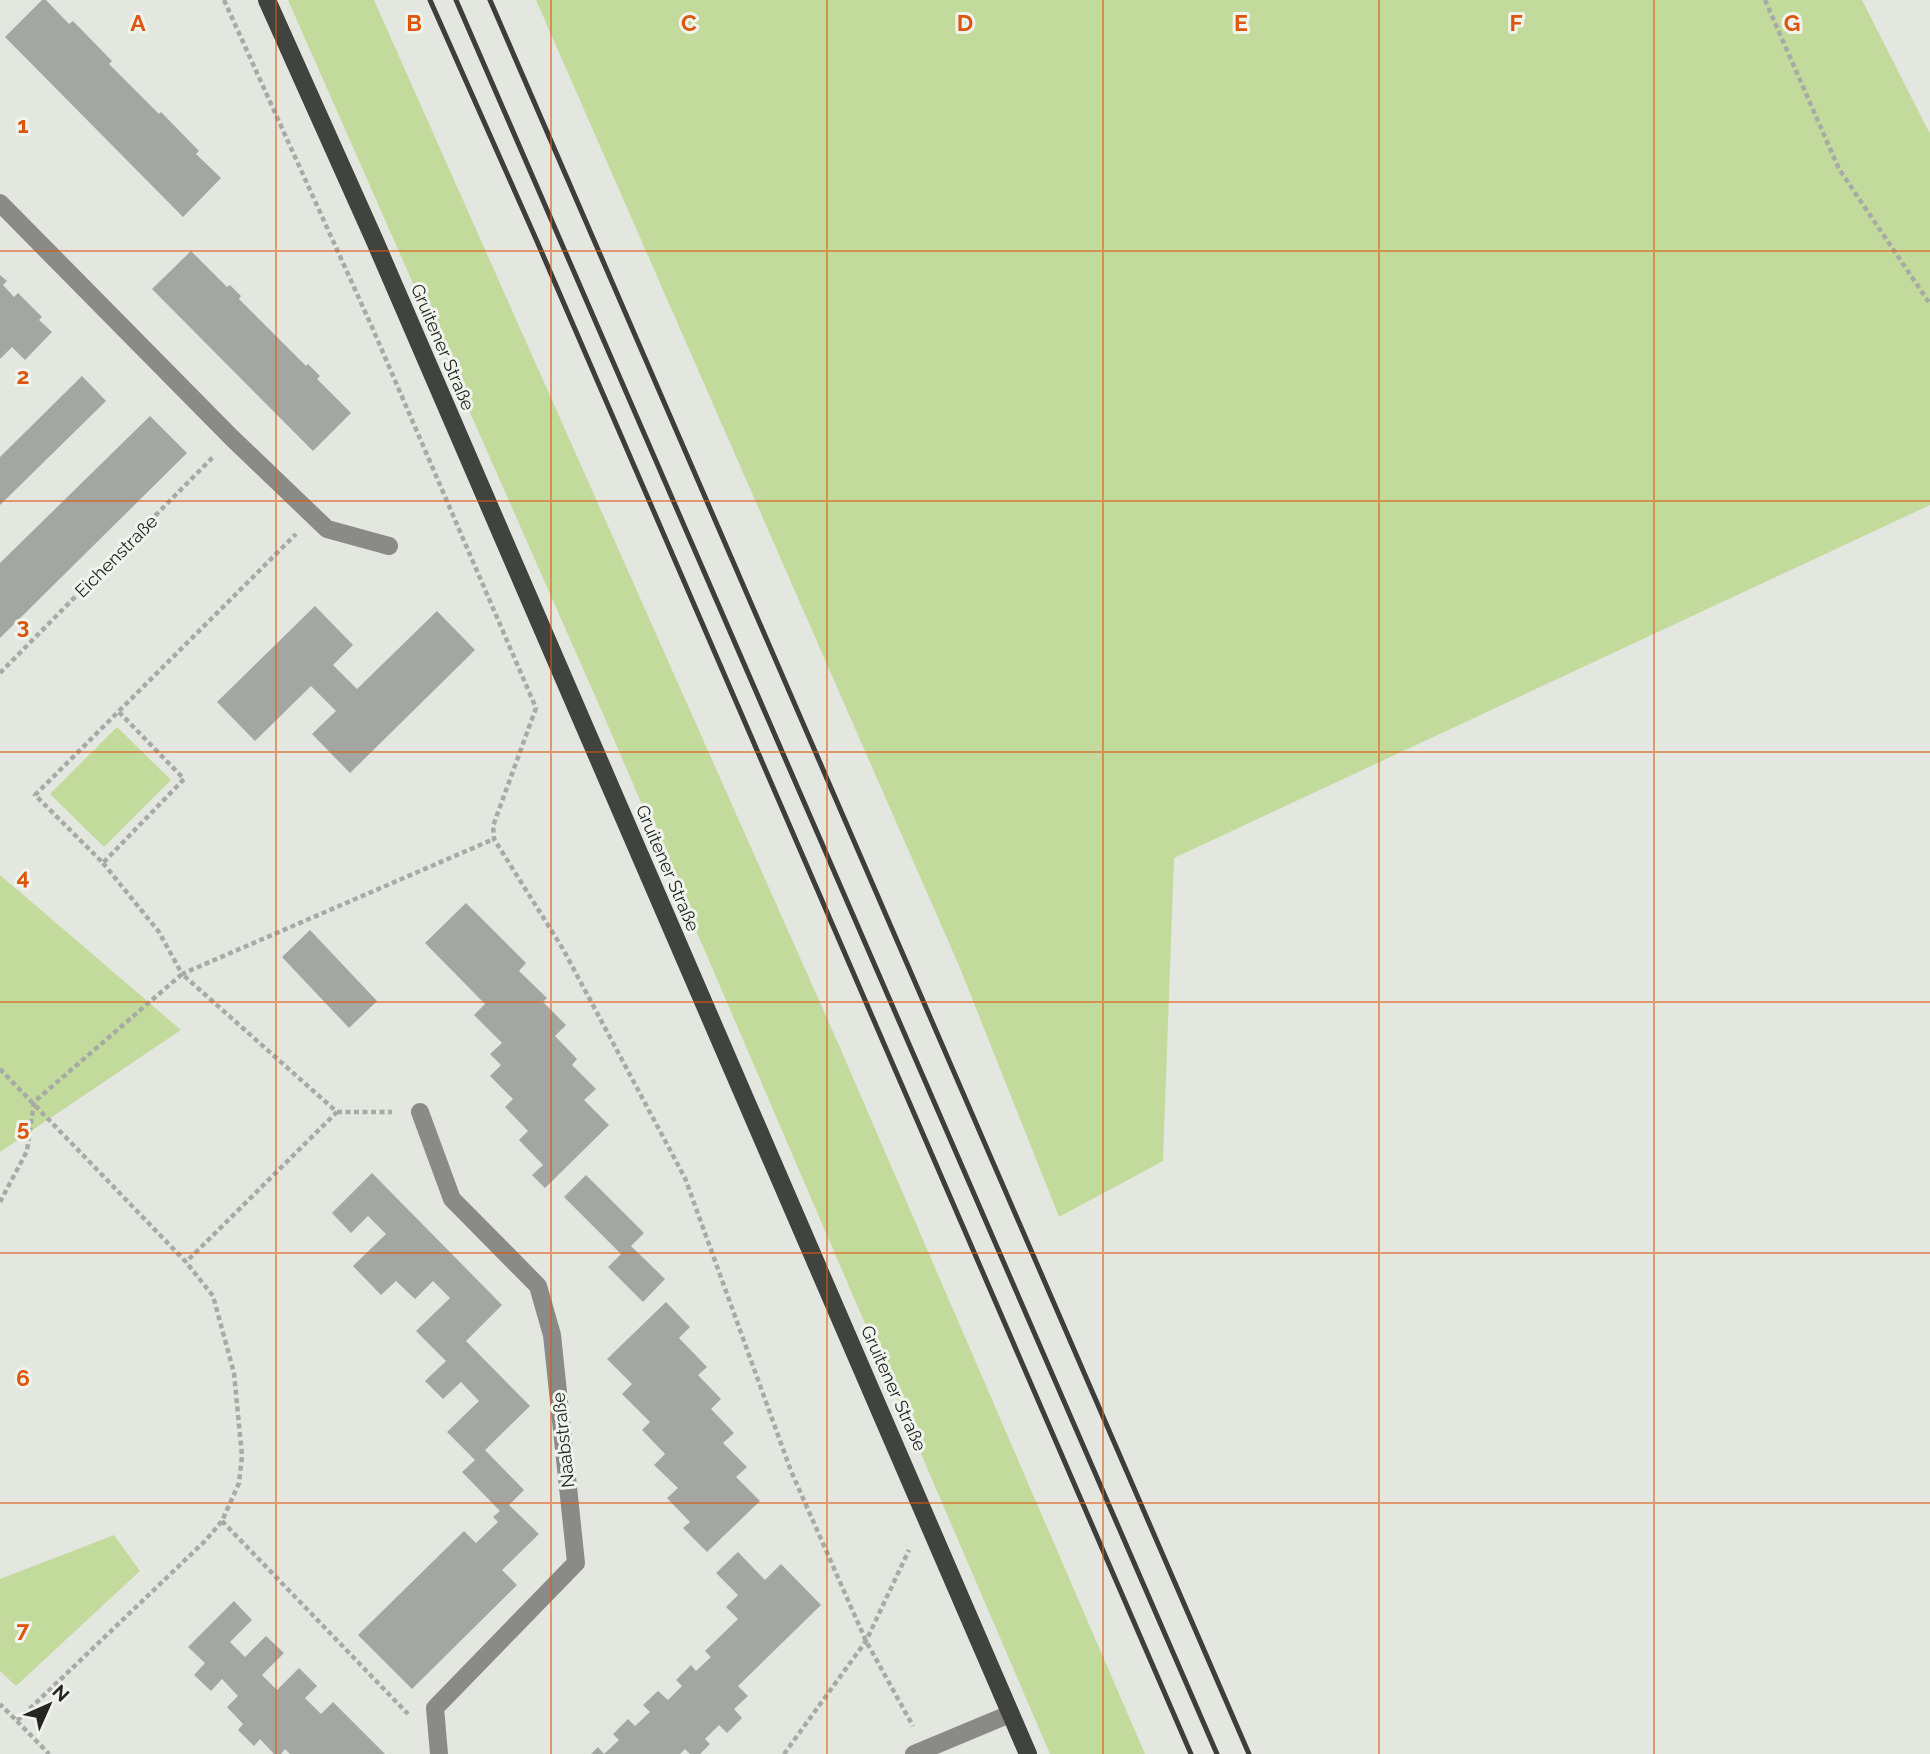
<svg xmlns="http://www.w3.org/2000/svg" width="1930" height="1754" font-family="Raleway,sans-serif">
<rect width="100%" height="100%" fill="#e4e7e0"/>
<path fill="#c3da9d" d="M 288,0 L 374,0 L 838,1043 L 1145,1754 L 1050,1754 L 603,714 Z
M 536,0 L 1862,0 L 1930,134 L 1930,505 L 1174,858 L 1163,1161 L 1059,1217 L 960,968 Z
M 117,727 L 171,780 L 104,847 L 50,794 Z
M 0,875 L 181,1030 L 0,1152 Z
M 114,1535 L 140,1571 L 16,1686 L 0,1671 L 0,1579 Z"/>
<path fill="#a4a7a1" d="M 42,0 L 46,0 L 69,24 L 73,21 L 112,61 L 109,64 L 159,114 L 161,112 L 199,151 L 196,154 L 221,178 L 183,217 L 5,37 Z
M 191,251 L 227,287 L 230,285 L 241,296 L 239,299 L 306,366 L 308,364 L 320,376 L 317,379 L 351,413 L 313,451 L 152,289 Z
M 0,275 L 7,281 L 3,285 L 14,297 L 18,293 L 42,317 L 39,320 L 52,332 L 25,360 L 12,347 L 0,359 Z
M 82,376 L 106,401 L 0,505 L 0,457 Z
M 150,416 L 187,453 L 0,638 L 0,563 Z
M 315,606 L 353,645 L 333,665 L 357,689 L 437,611 L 475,650 L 350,773 L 312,734 L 336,711 L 311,686 L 255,741 L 217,702 Z
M 466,903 L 526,963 L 519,971 L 547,998 L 543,1002 L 566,1025 L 555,1036 L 577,1059 L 572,1065 L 596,1089 L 584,1100 L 609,1125 L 545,1188 L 532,1175 L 543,1165 L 519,1140 L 528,1131 L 505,1107 L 513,1099 L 490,1076 L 501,1065 L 490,1054 L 502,1043 L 474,1015 L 485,1004 L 425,943 Z
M 310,930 L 377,1001 L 349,1028 L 282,957 Z
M 372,1173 L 502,1305 L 466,1341 L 530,1406 L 485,1450 L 524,1490 L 509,1505 L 539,1534 L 502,1570 L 517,1585 L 412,1689 L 358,1635 L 464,1531 L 476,1543 L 498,1522 L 493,1517 L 500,1511 L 462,1472 L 475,1460 L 447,1432 L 479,1401 L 461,1382 L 443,1399 L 425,1381 L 446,1361 L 416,1331 L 450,1298 L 433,1281 L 415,1299 L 396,1281 L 381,1295 L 353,1266 L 386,1234 L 368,1216 L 351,1233 L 332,1213 Z
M 586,1175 L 644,1233 L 631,1246 L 665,1279 L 643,1302 L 608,1267 L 621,1254 L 564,1197 Z
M 666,1302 L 690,1327 L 679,1338 L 707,1367 L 698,1375 L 721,1399 L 711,1409 L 734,1433 L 723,1443 L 747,1467 L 736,1477 L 760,1501 L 707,1552 L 683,1528 L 690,1522 L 667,1498 L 678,1488 L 654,1465 L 665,1454 L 642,1430 L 650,1422 L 622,1394 L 632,1384 L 607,1359 Z
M 738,1552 L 765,1580 L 781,1564 L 821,1605 L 738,1686 L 748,1696 L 734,1709 L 742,1718 L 727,1733 L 719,1725 L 705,1739 L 710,1744 L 700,1754 L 690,1754 L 685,1749 L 680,1754 L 591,1754 L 598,1747 L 604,1754 L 619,1740 L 613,1734 L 628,1719 L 635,1726 L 650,1712 L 643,1705 L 658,1691 L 668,1700 L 682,1686 L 676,1680 L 691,1665 L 696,1671 L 711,1657 L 705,1651 L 738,1619 L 726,1607 L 738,1595 L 716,1573 Z
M 234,1601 L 252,1620 L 230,1642 L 245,1657 L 266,1636 L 284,1653 L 262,1675 L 277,1690 L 299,1668 L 317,1686 L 305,1698 L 321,1714 L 333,1702 L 385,1754 L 290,1754 L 285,1749 L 281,1754 L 274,1754 L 260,1739 L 254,1746 L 238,1730 L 243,1724 L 227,1707 L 238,1696 L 222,1679 L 211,1691 L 194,1675 L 205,1663 L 188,1647 Z"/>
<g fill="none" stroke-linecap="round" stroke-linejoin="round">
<path stroke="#a8aaa5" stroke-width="4.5" stroke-dasharray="5 3.5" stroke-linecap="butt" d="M 224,0 L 372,327 L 536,708 L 493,826 L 494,839 L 563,949 L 685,1178 L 791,1471 L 866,1641 L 913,1726
M 1765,0 L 1839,169 L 1930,304
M 0,673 L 213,457
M 119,712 L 184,779 L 103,863 L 35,795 L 296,534
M 103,863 L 159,932 L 182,974 L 494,839
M 0,1069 L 186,1262 L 213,1296 L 234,1373 L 242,1456 L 239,1483 L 222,1521 L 206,1540 L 17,1721 L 0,1704
M 337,1112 L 392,1112
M 0,1202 L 27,1151 L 34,1102 L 182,974 L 337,1112 L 186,1262
M 222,1521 L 408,1714
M 17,1721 L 49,1754
M 784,1754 L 866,1641 L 909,1550"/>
<path stroke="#8a8b88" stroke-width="18" d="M 0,203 L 232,438 L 327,529 L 389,546
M 420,1112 L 452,1199 L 538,1286 L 552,1335 L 576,1563 L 435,1708 L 439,1754
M 914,1754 L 1010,1714"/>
<path stroke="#41433e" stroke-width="18" d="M 267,0 L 374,239 L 1028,1754"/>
<path stroke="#3d3e3c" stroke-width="5" d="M 430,0 L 536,239 L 1191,1754
M 456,0 L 1217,1754
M 490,0 L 1249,1754"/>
</g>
<path fill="none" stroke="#de560d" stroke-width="2" stroke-opacity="0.55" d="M 276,0 L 276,1754M 551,0 L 551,1754M 827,0 L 827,1754M 1103,0 L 1103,1754M 1379,0 L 1379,1754M 1654,0 L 1654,1754M 0,251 L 1930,251M 0,501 L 1930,501M 0,752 L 1930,752M 0,1002 L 1930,1002M 0,1253 L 1930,1253M 0,1503 L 1930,1503"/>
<g text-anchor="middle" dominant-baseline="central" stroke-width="6" stroke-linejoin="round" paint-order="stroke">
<g font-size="18" fill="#252624" stroke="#f1f4ed">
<text transform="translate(443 347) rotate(67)">Gruitener Straße</text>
<text transform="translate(116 556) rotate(-45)">Eichenstraße</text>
<text transform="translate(668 868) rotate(67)">Gruitener Straße</text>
<text transform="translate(894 1388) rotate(66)">Gruitener Straße</text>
<text transform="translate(563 1440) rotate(-96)">Naabstraße</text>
</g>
</g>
<g font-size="23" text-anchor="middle" font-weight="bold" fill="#de560d" stroke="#f1f4ed" stroke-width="6" stroke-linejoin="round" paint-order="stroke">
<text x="138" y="31">A</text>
<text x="414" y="31">B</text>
<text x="689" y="31">C</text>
<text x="965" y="31">D</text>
<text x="1241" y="31">E</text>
<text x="1516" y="31">F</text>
<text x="1792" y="31">G</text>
<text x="23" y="133">1</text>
<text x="23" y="384">2</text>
<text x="23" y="634">3</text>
<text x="23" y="885">4</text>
<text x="23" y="1136">5</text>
<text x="23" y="1386">6</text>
<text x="23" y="1637">7</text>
</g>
<g transform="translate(49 1705) rotate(45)" stroke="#f1f4ed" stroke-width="5" paint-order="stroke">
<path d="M0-5L12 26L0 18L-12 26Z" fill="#252624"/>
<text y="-10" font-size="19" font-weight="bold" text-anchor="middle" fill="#252624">N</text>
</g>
</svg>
